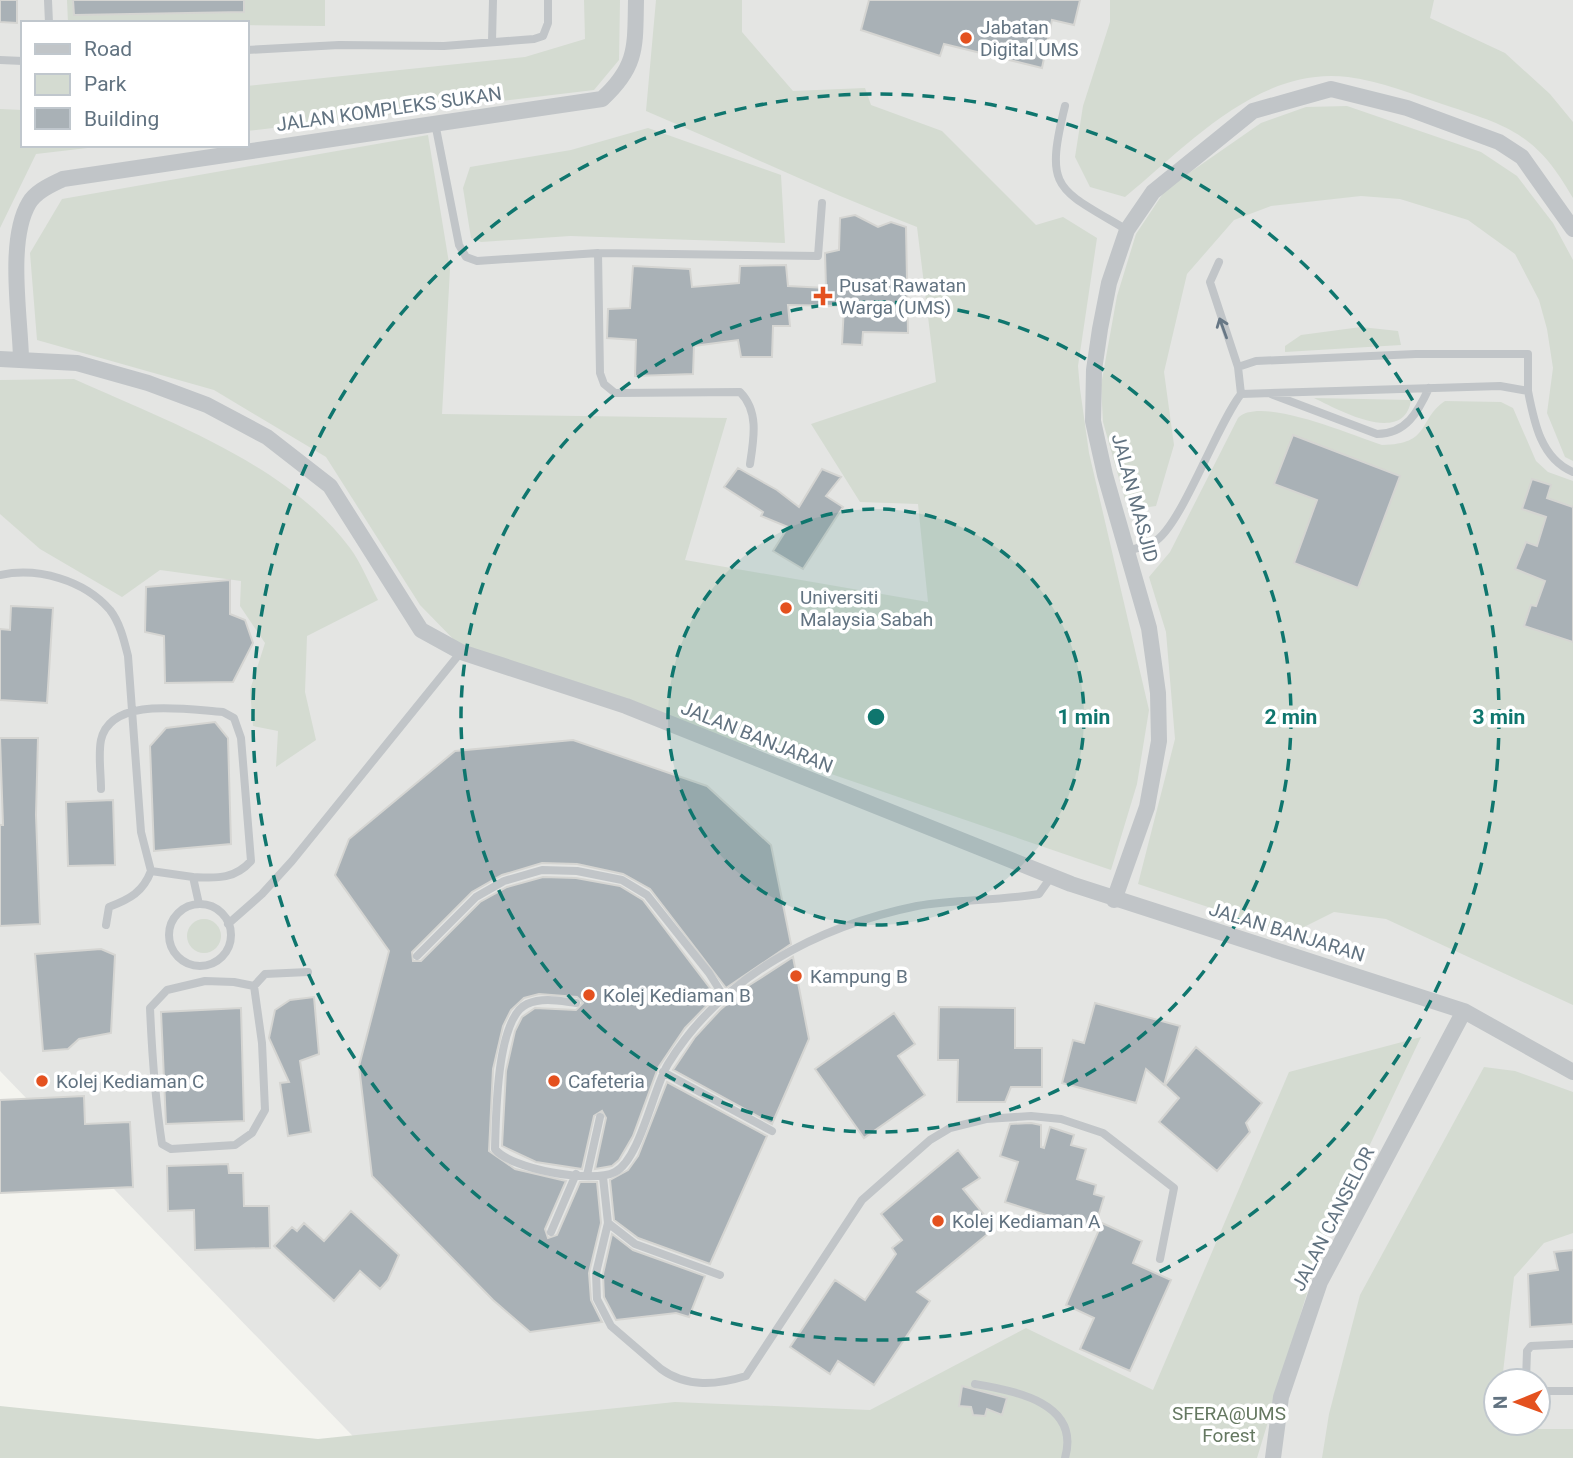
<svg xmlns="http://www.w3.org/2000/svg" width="1573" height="1458" font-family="Roboto,sans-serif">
<rect width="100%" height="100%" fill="#f4f4ef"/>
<path fill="#e4e5e3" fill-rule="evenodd" d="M 0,0 L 1573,0 L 1573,1458 L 374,1458 L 0,1071 ZM 23,23 L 247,23 L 247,145 L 23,145 ZM 1496,1381 L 1538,1381 L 1538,1423 L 1496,1423 Z"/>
<path fill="#d4dbd1" d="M 67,0 L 325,0 L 325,26 L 68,23 Z
M 584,0 L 620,0 L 619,60 L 594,90 L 247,131 L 247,86 L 525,57 L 585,39 Z
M 656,0 L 742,0 L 742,32 L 793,91 L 865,88 L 871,105 L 942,131 L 1036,225 L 1063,217 L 1097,238 L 1078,366 L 1080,389 L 1089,453 L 1149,710 L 1137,784 L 1111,870 L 461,647 L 420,605 L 326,457 L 214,390 L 37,340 L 30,253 L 62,199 L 428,135 L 450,269 L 442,414 L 727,418 L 685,560 L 928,602 L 918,504 L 860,502 L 811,424 L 936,382 L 917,227 C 825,192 736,149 646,111 Z
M 1110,0 L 1434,0 L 1430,18 L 1505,53 L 1550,94 L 1573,122 L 1573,198 C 1537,135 1512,127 1445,105 C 1414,95 1381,81 1348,77 C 1259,66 1188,145 1125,197 L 1090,187 L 1075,157 L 1083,106 L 1110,22 Z
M 1347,106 L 1481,152 L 1517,176 L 1553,223 L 1573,260 L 1573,461 L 1565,457 L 1547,413 L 1553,368 L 1547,329 L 1539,300 L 1515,254 L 1468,220 L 1400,199 L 1361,196 L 1271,206 L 1234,220 L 1187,274 L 1164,372 L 1174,445 L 1156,506 L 1128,510 L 1103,422 L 1101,385 L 1117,296 L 1136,234 L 1166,189 L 1261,123 L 1306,107 Z
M 0,109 L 23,110 L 23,145 L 113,145 L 36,154 L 0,228 Z
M 648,128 L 781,175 L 785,243 L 570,236 L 481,242 L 471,238 L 463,188 L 470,167 L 571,150 Z
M 1361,327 L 1398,331 L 1401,345 L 1285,352 L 1285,346 L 1301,335 Z
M 74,379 C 165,420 289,465 350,548 C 361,563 369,583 378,600 L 307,636 L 305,692 L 316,740 L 276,767 L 278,731 L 253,726 L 250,690 L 265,643 L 240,606 L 241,581 L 160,570 L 122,597 L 40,549 L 0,514 L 0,380 Z
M 1314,398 L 1411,400 C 1404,447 1337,409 1314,398 Z
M 1445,401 L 1501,402 L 1513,408 L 1536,461 L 1548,472 L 1573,481 L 1573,507 L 1543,510 L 1551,485 L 1532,479 L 1522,509 L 1565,524 L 1540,536 L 1537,546 L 1526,542 L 1516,569 L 1545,581 L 1541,608 L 1531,605 L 1524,626 L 1573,642 L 1573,1005 L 1386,919 L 1334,912 L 1290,934 L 1138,884 L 1175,739 L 1166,632 L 1149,577 L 1170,552 L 1238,418 C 1260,395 1353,436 1382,445 C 1432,444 1417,420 1445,401 Z
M187 936a17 17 0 1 1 34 0a17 17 0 1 1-34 0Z
M 1421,1037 L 1320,1250 L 1257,1458 L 0,1458 L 0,1406 L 318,1439 L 675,1402 L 870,1410 L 1026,1328 L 1153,1390 L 1289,1072 Z
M 1484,1067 L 1515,1071 L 1573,1092 L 1573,1233 L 1544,1243 L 1514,1277 L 1502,1381 L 1496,1381 L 1496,1429 L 1573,1429 L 1573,1458 L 1322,1458 L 1329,1414 L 1360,1295 Z"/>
<path fill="#a9b1b6" stroke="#d5d5d2" stroke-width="2" d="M 0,0 L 17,0 L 17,23 L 0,22 Z
M 73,0 L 244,0 L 244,12 L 74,15 Z
M 869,0 L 1080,0 L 1074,25 L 1052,20 L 1042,68 L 944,44 L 940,56 L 861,30 Z
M 855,215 L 878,227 L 891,222 L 906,227 L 908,333 L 863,332 L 862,345 L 842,344 L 844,306 L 788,305 L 790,326 L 773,326 L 772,357 L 741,357 L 738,340 L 694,346 L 693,374 L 635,376 L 636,340 L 607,338 L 608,309 L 630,308 L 633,266 L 690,269 L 692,287 L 739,283 L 740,266 L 786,265 L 788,286 L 826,288 L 825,253 L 839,250 L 840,218 Z
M 1293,435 L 1400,476 L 1358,588 L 1294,563 L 1317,500 L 1274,484 Z
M 738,468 L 777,490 L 799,507 L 822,469 L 841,477 L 826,496 L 843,507 L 803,569 L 773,551 L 788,527 L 761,516 L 763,512 L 724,487 Z
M 1532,479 L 1551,485 L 1547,498 L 1573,507 L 1573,642 L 1524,626 L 1531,605 L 1536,606 L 1545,581 L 1515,569 L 1526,542 L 1537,546 L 1546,517 L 1522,509 Z
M 230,580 L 230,614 L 245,620 L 253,643 L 233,682 L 165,683 L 164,636 L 145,632 L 146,587 Z
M 11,606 L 53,608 L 47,703 L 0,700 L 0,629 L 10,630 Z
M 215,722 L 228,738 L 231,844 L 154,851 L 150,746 L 166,728 Z
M 0,738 L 38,738 L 36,815 L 40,924 L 0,926 L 0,825 L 3,825 Z
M 573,740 L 707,786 L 771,845 L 791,944 L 726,988 L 650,889 L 623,874 L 577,864 L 542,863 L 502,875 L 472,892 L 412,952 L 413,961 L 421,961 L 480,902 L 507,887 L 543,877 L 576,878 L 620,886 L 643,900 L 716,996 L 685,1028 L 658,1068 L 633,1136 L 619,1160 L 612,1166 L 595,1169 L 606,1118 L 602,1111 L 594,1116 L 582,1169 L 536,1162 L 502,1146 L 506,1071 L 515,1031 L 522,1017 L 535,1008 L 576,1010 L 583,1003 L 577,997 L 539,994 L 524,998 L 511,1010 L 503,1026 L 493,1069 L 489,1151 L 515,1169 L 566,1181 L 545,1229 L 548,1238 L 557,1235 L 580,1182 L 597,1182 L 601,1223 L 589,1273 L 591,1300 L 602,1322 L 530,1332 L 493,1300 L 372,1176 L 359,1066 L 389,951 L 335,875 L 349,839 L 455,751 Z
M 113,800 L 115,865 L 68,866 L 66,802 Z
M 101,949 L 115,955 L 111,1033 L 79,1039 L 68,1049 L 43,1051 L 35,954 Z
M 793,957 L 809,1039 L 772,1124 L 673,1070 L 695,1037 L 720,1010 L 748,986 Z
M 314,997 L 319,1054 L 300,1061 L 311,1132 L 288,1136 L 280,1083 L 289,1082 L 269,1038 L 275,1010 L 290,1000 Z
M 1095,1003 L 1180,1026 L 1164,1085 L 1146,1069 L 1136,1103 L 1062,1083 L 1073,1040 L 1084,1043 Z
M 939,1007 L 1015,1008 L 1015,1048 L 1042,1048 L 1042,1087 L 1011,1087 L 1005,1102 L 957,1102 L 958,1060 L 938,1060 Z
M 241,1008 L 244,1121 L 166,1124 L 161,1012 Z
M 894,1013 L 915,1044 L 898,1056 L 925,1095 L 864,1138 L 815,1069 Z
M 1196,1047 L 1262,1103 L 1246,1123 L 1250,1132 L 1217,1171 L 1159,1122 L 1179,1098 L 1165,1085 Z
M 667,1082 L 767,1136 L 710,1264 L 638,1238 L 614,1220 L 610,1180 L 628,1170 L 638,1156 Z
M 84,1096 L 85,1124 L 130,1122 L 133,1187 L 0,1193 L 0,1100 Z
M 1031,1123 L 1041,1125 L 1041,1147 L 1044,1148 L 1050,1127 L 1074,1135 L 1071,1145 L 1086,1149 L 1077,1179 L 1096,1185 L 1094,1194 L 1104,1197 L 1094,1230 L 1005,1202 L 1018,1162 L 1000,1156 L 1010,1124 Z
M 958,1150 L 980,1178 L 963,1189 L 995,1228 L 917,1292 L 930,1301 L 874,1385 L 838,1361 L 830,1374 L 790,1347 L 835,1280 L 865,1300 L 896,1254 L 892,1248 L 902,1240 L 881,1214 Z
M 228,1164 L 229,1173 L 243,1173 L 244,1206 L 269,1206 L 270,1248 L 195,1250 L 194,1210 L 168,1211 L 167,1166 Z
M 351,1211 L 399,1255 L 388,1280 L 380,1289 L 360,1271 L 334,1301 L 274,1246 L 292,1227 L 297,1231 L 304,1223 L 324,1241 Z
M 1102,1223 L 1142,1241 L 1133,1263 L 1171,1280 L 1130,1371 L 1080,1349 L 1094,1318 L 1066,1305 Z
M 612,1234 L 633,1250 L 705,1276 L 689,1317 L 676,1313 L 616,1320 L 604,1297 L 603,1274 Z
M 1573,1250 L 1573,1324 L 1530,1327 L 1528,1274 L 1558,1270 L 1554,1252 Z
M 962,1386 L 1007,1398 L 1002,1415 L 987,1409 L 985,1416 L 973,1415 L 971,1407 L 959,1406 Z"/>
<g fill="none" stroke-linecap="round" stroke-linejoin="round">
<path stroke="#c1c5c8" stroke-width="8" d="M 48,0 L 49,23
M 492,41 L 493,0
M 247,50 L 339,45 L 444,46 L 534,39 L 543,36 L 548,23 L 548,0
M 0,60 L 23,61
M 1065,106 C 1044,191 1057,188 1127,230
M 435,123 L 459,245 L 466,257 L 477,261 L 598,253 L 818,256 L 822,203
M 598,253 L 600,373 L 604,384 L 615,393 L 740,392 C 759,411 754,438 750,464
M 1219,262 L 1210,282 L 1238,367 L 1241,394
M 1238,367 L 1256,361 L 1416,354 L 1528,354 L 1528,391
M 1271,394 L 1377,434 C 1406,434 1418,412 1429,388
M 1128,551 C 1136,548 1146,546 1154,542 C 1181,527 1216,426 1241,394 L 1500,386 L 1528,391 C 1534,422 1541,459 1573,472
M 0,575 C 38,567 84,580 110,610 C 120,623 124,640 128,656 L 141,832 L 151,871 L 193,877 L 199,904
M 101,789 C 101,773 98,755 101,740 C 111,695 189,710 223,712 L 234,718 L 241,738 L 251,861 C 234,880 216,878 193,877
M169 935a31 31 0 1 1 62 0a31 31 0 1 1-62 0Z
M 228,924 L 262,894 L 292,861 L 461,652
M 106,925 L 109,907 C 130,899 143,892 151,871
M 417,956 L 476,897 L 504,881 L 542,870 L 577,871 L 622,880 L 647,895 L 709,973 L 724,997
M 205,981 L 234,982 L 254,986 L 262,1043 L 265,1110 L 252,1133 L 235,1145 L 171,1149 L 162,1144 C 155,1099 152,1054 150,1008 L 167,990 Z
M 254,986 L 265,974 L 308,972
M 576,1003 C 560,1001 543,997 527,1004 C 496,1018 496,1118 495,1149 C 510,1169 593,1184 615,1172 C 640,1159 653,1089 668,1064 C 722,976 818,926 917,906 C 957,899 998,901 1039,894 L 1051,877
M 663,1072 L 772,1131
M 102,1086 L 152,1079
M 587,1175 L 600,1117
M 603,1177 L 608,1223 L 596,1273 L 597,1299 L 611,1326 L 661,1369 C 687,1388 717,1385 746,1376 L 862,1200 L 930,1140 L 950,1128 L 986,1119 L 1031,1116 L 1061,1119 L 1103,1133 L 1174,1188 L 1160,1259
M 608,1223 L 635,1244 L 720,1275
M 551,1232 L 576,1174
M 1526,1381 L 1527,1351 L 1531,1346 L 1573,1344
M 975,1384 C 1014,1391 1081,1402 1065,1458
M 1538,1391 L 1573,1391"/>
<path stroke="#c1c5c8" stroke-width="16" d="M 21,358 C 20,316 7,240 29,203 C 36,191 51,185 63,179 L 602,99 C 638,66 635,46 636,0
M 0,359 L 77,363 L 148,383 L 207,405 L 267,437 L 330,486 L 421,630 L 461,652 L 626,706 L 1071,884 L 1464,1011 L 1573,1072
M 1114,900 L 1147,807 L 1159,741 L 1158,693 L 1149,628 L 1105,475 L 1093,421 L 1094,370 L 1100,329 L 1109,283 L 1127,230 L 1153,192 L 1253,111 L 1331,89 L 1407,108 L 1499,142 L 1522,157 L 1573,229
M 1273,1458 L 1281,1397 L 1320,1282 L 1464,1011"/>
</g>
<defs><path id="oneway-shaft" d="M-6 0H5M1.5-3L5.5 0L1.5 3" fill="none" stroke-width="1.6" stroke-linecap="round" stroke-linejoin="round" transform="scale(1.75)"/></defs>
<use stroke="#677785" href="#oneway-shaft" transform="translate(1223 328) rotate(-110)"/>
<circle cx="876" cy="717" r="208" fill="#0f766e" fill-opacity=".12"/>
<g fill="none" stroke="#0f766e" stroke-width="3.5" stroke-dasharray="12 9">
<circle cx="876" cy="717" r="208"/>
<circle cx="876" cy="717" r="415"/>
<circle cx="876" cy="717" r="623"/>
</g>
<g fill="#e4511f" stroke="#fff" stroke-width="2.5">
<circle cx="966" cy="38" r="7"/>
<path d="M819.5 285.5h7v7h7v7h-7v7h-7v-7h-7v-7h7z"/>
<circle cx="786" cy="608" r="7"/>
<circle cx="796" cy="976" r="7"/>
<circle cx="589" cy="995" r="7"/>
<circle cx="42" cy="1081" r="7"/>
<circle cx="554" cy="1081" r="7"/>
<circle cx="938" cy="1221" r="7"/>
</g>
<g text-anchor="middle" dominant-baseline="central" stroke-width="7" stroke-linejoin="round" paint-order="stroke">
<g font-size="19" fill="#627381" stroke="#fff" text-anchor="start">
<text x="980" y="27">Jabatan<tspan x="980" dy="22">Digital UMS</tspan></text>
<text x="839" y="285">Pusat Rawatan<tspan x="839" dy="22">Warga (UMS)</tspan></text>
<text x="800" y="597">Universiti<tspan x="800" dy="22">Malaysia Sabah</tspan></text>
<text x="810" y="976">Kampung B</text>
<text x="603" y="995">Kolej Kediaman B</text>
<text x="56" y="1081">Kolej Kediaman C</text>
<text x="568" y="1081">Cafeteria</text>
<text x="952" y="1221">Kolej Kediaman A</text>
</g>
<g font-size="19" fill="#627381" stroke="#fff">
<text transform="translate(389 109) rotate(-8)">JALAN KOMPLEKS SUKAN</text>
<text transform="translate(1135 498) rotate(75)">JALAN MASJID</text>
<text transform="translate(757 737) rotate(22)">JALAN BANJARAN</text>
<text transform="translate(1287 932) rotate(17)">JALAN BANJARAN</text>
<text transform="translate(1333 1219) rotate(-63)">JALAN CANSELOR</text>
</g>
<g font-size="19" fill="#657861" stroke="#fff">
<text x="1229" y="1413">SFERA@UMS<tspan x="1229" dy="22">Forest</tspan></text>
</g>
</g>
<circle cx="876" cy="717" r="10" fill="#0f766e" stroke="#fff" stroke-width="3.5"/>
<g font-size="21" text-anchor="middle" font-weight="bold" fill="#0f766e" stroke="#fff" stroke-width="7" stroke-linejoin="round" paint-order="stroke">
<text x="1084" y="724">1 min</text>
<text x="1291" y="724">2 min</text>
<text x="1499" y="724">3 min</text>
</g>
<rect x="21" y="21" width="228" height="126" fill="#ffffff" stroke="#c0c7cd" stroke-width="2"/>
<rect x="35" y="44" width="35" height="10" fill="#c1c5c8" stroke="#c0c7cd" stroke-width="2"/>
<text x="84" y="56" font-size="21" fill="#627381">Road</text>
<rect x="35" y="74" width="35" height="21" fill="#d4dbd1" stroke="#c0c7cd" stroke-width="2"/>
<text x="84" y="91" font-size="21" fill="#627381">Park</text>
<rect x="35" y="108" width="35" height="21" fill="#a9b1b6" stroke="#c0c7cd" stroke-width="2"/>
<text x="84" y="126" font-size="21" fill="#627381">Building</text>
<g transform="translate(1517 1402) rotate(269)"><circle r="33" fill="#ffffff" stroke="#c0c7cd" stroke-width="2"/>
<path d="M0-5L12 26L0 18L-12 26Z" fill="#e4511f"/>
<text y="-10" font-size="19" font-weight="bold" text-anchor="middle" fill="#627381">N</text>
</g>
</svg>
